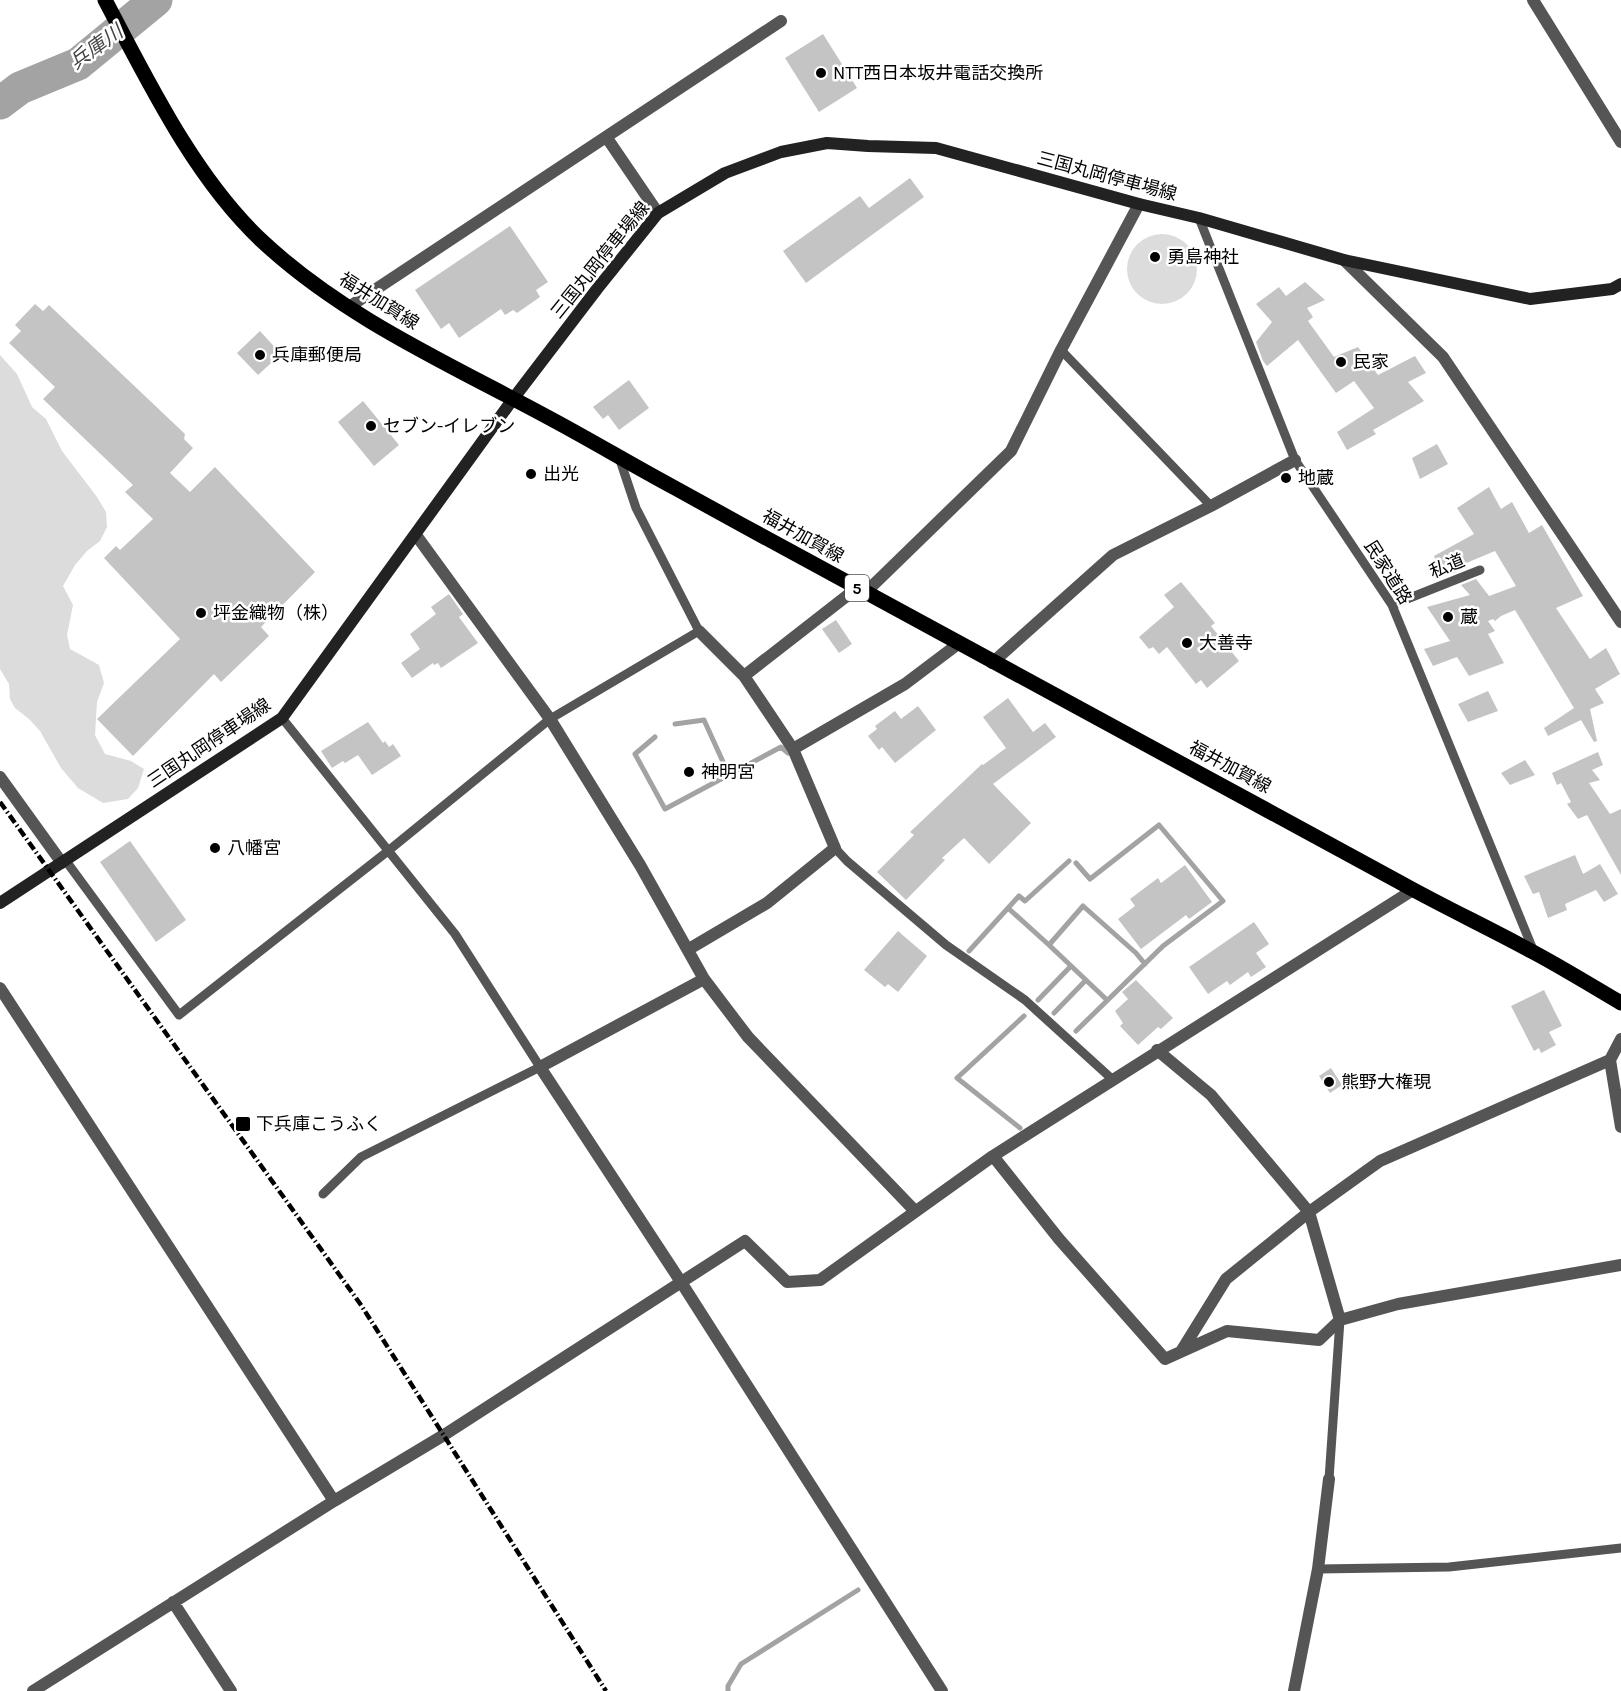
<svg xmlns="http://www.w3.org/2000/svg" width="1621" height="1691" font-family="Karla,'Noto Sans JP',sans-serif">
<rect width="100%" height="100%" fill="#fff"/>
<path fill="#dcdcdc" d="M1127 269a35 35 0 1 1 70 0a35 35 0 1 1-70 0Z
M 0,355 L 17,374 L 32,407 L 46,419 L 62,451 L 97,497 L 106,512 L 107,527 L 100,541 L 87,551 L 75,565 L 63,586 L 73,605 L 67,635 L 70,649 L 99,665 L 104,683 L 97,702 L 95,735 L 105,754 L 131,761 L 144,769 L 138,788 L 128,799 L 103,803 L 78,788 L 61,768 L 40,731 L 29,719 L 15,708 L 10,699 L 9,684 L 0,669 Z"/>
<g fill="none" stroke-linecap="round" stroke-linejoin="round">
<path stroke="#a3a3a3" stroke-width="5" d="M 675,724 L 704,720 L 729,775
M 655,737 L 635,754 L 665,809 L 781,747 L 788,753
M 1008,908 L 1049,945
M 969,951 L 1019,896 L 1025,901 L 1069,861
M 1038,1000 L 1071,966
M 1107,1000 L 1049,945 L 1083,906 L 1136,953 L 1145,964
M 1054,1013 L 1086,980
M 1076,1031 L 1163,946 L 1223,901 L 1159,825 L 1090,879 L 1076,863
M 1020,1128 L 957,1078 L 1024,1016
M 728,1691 L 728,1686 L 741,1664 L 858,1590"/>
<path stroke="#a3a3a3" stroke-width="33" d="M 0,103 L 20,88 L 78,64 L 156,0"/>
</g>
<path fill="#c4c4c4" d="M 823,34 L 857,88 L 819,112 L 785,58 Z
M 910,178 L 924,197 L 806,283 L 783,251 L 860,196 L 869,208 Z
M 510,226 L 548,282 L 536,290 L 540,297 L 517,313 L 513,310 L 505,315 L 501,309 L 459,338 L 449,323 L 441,329 L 415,290 Z
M 1305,282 L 1325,300 L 1307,308 L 1313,317 L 1308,321 L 1334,357 L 1358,347 L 1378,375 L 1415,356 L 1426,373 L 1408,382 L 1424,401 L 1373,430 L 1376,434 L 1347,450 L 1337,432 L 1374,408 L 1354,381 L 1336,393 L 1298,340 L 1267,366 L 1263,361 L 1256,342 L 1272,322 L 1256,304 L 1279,287 L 1286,296 Z
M 35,304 L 43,311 L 49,305 L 185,434 L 184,439 L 193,448 L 170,473 L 190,492 L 215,467 L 315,572 L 261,627 L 269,636 L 221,682 L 214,674 L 133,756 L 97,719 L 180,639 L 104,558 L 116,546 L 120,550 L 153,519 L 125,492 L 133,485 L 43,399 L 55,387 L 9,343 L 21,331 L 15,325 Z
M 260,331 L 281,354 L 258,375 L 237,353 Z
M 629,380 L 649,408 L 619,430 L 608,415 L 603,419 L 593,407 Z
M 363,401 L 399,445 L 374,466 L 338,422 Z
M 1437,444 L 1448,464 L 1420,479 L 1412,458 Z
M 1489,487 L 1501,509 L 1512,502 L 1529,533 L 1542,525 L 1583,596 L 1556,608 L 1590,659 L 1606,648 L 1620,674 L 1595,689 L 1604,703 L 1590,709 L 1597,741 L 1594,742 L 1581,720 L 1548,736 L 1544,728 L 1574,708 L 1515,610 L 1501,616 L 1495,621 L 1493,619 L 1488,621 L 1495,631 L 1488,634 L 1504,663 L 1469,676 L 1457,657 L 1433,666 L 1424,649 L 1450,641 L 1427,607 L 1470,595 L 1461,585 L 1476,579 L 1489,596 L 1516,586 L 1495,551 L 1464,564 L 1467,568 L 1451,574 L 1448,571 L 1441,574 L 1434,556 L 1474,534 L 1457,508 Z
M 1181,582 L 1215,623 L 1211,626 L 1239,661 L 1207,688 L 1201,680 L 1196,684 L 1167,647 L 1159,654 L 1153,647 L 1149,649 L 1139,637 L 1174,607 L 1164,595 Z
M 449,594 L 463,614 L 459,617 L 478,643 L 441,668 L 438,663 L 434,665 L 433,663 L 412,678 L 401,663 L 420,649 L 410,634 L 436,614 L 431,607 Z
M 836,620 L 852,644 L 839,653 L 822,629 Z
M 1488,691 L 1498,711 L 1468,722 L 1458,704 Z
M 1008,698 L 1033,732 L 1045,723 L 1056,737 L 993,784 L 1031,823 L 989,864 L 964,838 L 942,858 L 945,860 L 906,900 L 877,872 L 914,835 L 910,832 L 982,764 L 983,765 L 1006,748 L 983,717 Z
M 918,706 L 936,730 L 895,763 L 882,747 L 879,750 L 868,736 L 877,729 L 875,726 L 895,711 L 901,719 Z
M 368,722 L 383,743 L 385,741 L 389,747 L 393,744 L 401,756 L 372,775 L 358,755 L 345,763 L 343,761 L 332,768 L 321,751 Z
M 1598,752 L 1603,765 L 1592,770 L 1600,780 L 1589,783 L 1610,814 L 1621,809 L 1621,875 L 1587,815 L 1578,819 L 1567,804 L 1571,802 L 1561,783 L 1557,785 L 1552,773 Z
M 1525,760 L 1535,775 L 1510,785 L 1501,773 Z
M 130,841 L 186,920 L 156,942 L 100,862 Z
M 1575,855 L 1583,874 L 1600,864 L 1618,894 L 1604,902 L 1596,890 L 1565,904 L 1567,910 L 1548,918 L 1539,892 L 1533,894 L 1524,876 Z
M 1185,865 L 1212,902 L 1189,919 L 1186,915 L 1141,949 L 1118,919 L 1135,906 L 1130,899 L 1158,878 L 1161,883 Z
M 1254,922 L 1269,944 L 1256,953 L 1266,967 L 1251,977 L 1248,972 L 1230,985 L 1227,981 L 1208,994 L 1189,967 Z
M 898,931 L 927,956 L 898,992 L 888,984 L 885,987 L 864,970 Z
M 1136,980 L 1173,1018 L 1161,1029 L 1158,1027 L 1138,1045 L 1120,1026 L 1123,1023 L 1115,1011 L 1128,999 L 1122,992 Z
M 1544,990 L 1562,1026 L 1549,1032 L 1556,1045 L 1541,1053 L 1539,1048 L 1534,1051 L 1511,1006 Z
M 1331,1068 L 1342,1085 L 1330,1093 L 1319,1076 Z"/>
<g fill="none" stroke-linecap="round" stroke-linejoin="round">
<path stroke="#555" stroke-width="9" d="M 1199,218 L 1295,460 L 1392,605 L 1534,952
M 1061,350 L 1211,506
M 1392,605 L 1480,570
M 282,718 L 455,934 L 540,1067 L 361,1157 L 323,1194
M 835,848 L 847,861 L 946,945 L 1025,1000 L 1112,1079
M 66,861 L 179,1015 L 388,851 L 550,719 L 699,631 L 636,508 L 619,457
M 1329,1479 L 1340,1320
M 1318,1569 L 1449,1567 L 1621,1548"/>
<path stroke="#555" stroke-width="12" d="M 1533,0 L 1621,142
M 607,138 L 658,213
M 1344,260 L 1443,357 L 1621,622
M 349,307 L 781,21
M 416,535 L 550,719 L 640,865 L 704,979 L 748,1037 L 915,1211
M 865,593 L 1011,451 L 1061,350 L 1139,204
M 992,663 L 1113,555 L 1211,506 L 1295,460
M 744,676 L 857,588
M 793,749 L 905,684 L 958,644
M 0,777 L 62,863
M 689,949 L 767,903 L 835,848 L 793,749 L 744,676 L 699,631
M 704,979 L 540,1067 L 681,1282 L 942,1691
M 0,988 L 334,1501
M 1621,1039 L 1610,1060 L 1621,1127
M 1157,1050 L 1211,1095 L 1309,1212 L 1340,1320
M 993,1156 L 1059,1239 L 1165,1359 L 1227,1331 L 1319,1340 L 1340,1320 L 1398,1304 L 1621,1265
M 1182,1350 L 1226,1279 L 1309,1212 L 1380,1161 L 1610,1060
M 173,1602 L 231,1691
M 33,1691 L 334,1501 L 444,1435 L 745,1241 L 787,1282 L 820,1280 L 993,1156 L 1413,890
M 1294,1691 L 1318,1569 L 1329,1479"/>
<path stroke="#222" stroke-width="12" d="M 0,903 L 282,718 L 513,399 L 597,289 L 658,213 L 725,173 L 781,152 L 827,143 L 868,146 L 936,148 L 1139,204 L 1199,218 L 1344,260 L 1530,299 L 1612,289 L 1621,284"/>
<path stroke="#000" stroke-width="15" d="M 105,0 C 148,81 194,177 261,240 C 345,319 454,366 553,420 C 594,442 634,466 675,488 C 916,621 1158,752 1401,883 C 1444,907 1489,928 1533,952 C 1563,968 1592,986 1621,1003"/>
<path stroke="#000" stroke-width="4.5" stroke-dasharray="9 3 1.5 3" stroke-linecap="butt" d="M 0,802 L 361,1305 L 606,1691"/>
</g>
<g fill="#000" stroke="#fff" stroke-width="2">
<circle cx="821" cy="73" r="6"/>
<circle cx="1155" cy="257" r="6"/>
<circle cx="260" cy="355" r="6"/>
<circle cx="1341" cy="362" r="6"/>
<circle cx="371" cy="426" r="6"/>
<circle cx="531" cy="474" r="6"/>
<circle cx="1286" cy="478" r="6"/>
<circle cx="201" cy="613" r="6"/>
<circle cx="1448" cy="617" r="6"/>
<circle cx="1187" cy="643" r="6"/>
<circle cx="689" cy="772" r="6"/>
<circle cx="215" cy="848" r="6"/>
<circle cx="1329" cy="1082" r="6"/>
<rect x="235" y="1116" width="16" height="16" rx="3"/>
</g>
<g text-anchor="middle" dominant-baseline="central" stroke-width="5" stroke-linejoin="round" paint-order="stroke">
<rect fill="#fff" stroke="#4c4c4c" stroke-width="1.5" x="845" y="575" width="24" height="26" rx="4.5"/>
<g font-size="16" font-weight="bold" fill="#000">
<text x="857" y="588">5</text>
</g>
<g font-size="18" fill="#000" stroke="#fff" text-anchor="start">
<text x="833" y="73">NTT西日本坂井電話交換所</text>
<text x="1167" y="257">勇島神社</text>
<text x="272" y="355">兵庫郵便局</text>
<text x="1353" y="362">民家</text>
<text x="383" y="426">セブン-イレブン</text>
<text x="543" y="474">出光</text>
<text x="1298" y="478">地蔵</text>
<text x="213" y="613">坪金織物（株）</text>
<text x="1460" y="617">蔵</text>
<text x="1199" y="643">大善寺</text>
<text x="701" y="772">神明宮</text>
<text x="227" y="848">八幡宮</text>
<text x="1341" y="1082">熊野大権現</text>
<text x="256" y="1124">下兵庫こうふく</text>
</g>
<g font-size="18" fill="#000" stroke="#fff">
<text transform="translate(1107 176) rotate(15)">三国丸岡停車場線</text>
<text transform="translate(600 260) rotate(-51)">三国丸岡停車場線</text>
<text transform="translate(379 301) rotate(32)">福井加賀線</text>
<text transform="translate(803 536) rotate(29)">福井加賀線</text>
<text transform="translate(1447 566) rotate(-22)">私道</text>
<text transform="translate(1388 572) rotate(58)">民家道路</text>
<text transform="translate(209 743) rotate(-34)">三国丸岡停車場線</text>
<text transform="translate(1230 767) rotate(28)">福井加賀線</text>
</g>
<g font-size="20" font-style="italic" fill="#444" stroke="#fff">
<text transform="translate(96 47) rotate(-36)">兵庫川</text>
</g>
</g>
</svg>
